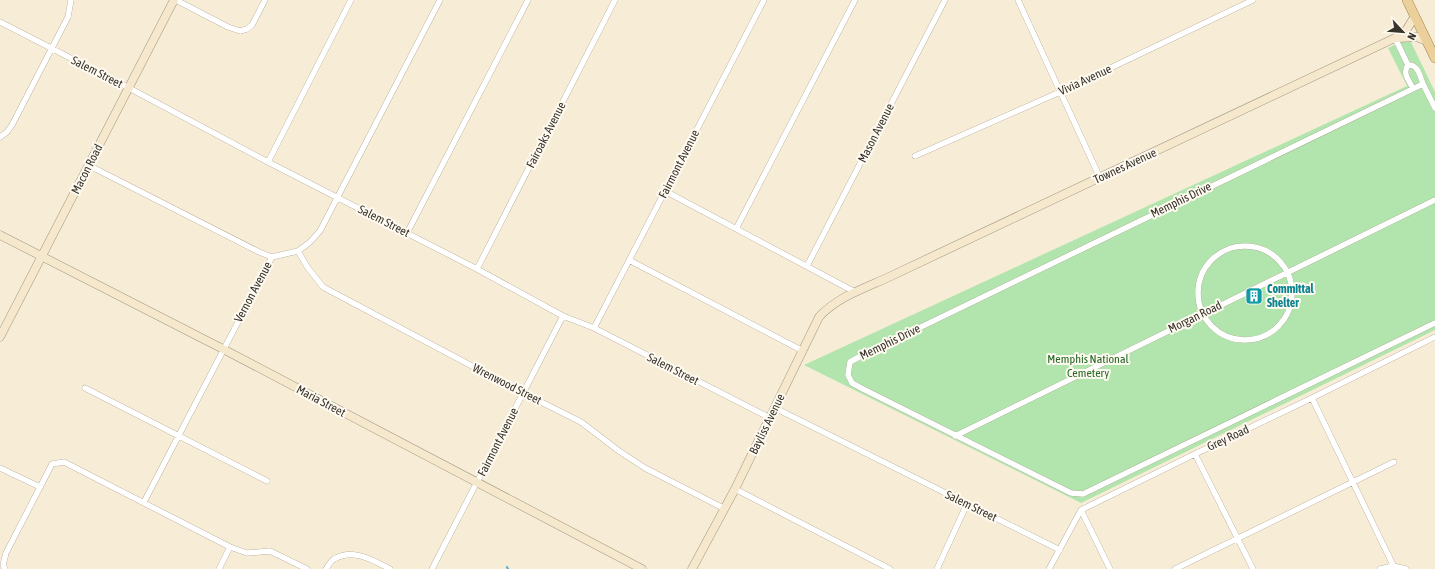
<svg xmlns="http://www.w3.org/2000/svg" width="1435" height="569" font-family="'Asap Condensed',sans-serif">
<rect width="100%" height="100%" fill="#f7ecd6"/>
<path fill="#b2e5ae" d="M 1409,38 L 1435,92 L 1435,330 L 1081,503 L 804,365 L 1407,86 L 1388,48 Z"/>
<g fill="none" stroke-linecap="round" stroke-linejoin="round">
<path stroke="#5bb0ce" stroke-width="2" d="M 507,567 L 508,569"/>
<g stroke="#a09681" stroke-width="6">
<path id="street" d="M 176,0 L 228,27 L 240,31 L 247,29 L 252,25 L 265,0
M 1018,0 L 1100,178
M 0,22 L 129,88 L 268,162 L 477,269 L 563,316 L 594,328 L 770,418
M 1395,38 L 1408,65
M 1408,65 C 1418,64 1420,76 1423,84
M 1408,65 C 1402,73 1409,81 1413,88
M 1435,108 L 1423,84 L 859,357 L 850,362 L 848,375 L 852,383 L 863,389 L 1071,493 L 1083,494 L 1435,323
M 0,137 L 7,132 L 12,125 L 68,17 L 71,0
M 915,156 L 1060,92 L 1253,0
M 268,162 L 351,0
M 88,165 L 259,252 L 272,257
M 665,191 L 855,292
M 736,229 L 855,0
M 407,233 L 528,0
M1198 293a47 47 0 1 1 94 0a47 47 0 1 1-94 0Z
M 298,251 L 308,268 L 323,287 L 523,393 L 581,422 L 619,451 L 645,468 L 725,509
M 629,260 L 803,351
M 807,266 L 945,0
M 477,269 L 615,0
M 594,328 L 764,0
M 85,388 L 267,481
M 1312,398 L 1395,569
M 775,408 L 1060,550
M 955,436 L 1435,200
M 1195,454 L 1253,569
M 0,468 L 40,487
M 735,489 L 890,569
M 144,502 L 272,257 L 298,251 L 309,243 L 320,231 L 440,0
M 1081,510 L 1110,569
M 5,569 L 3,565 L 6,553 L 52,464 L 64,462 L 230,547 L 247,553 L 270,551 L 307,569
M 219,569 L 230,547
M 326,569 C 328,566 331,561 334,559 C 353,548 373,560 390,569
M 432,569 L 563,316
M 937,569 L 967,504
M 1049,569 L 1081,510 L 1195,454 L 1312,398 L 1435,337
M 1175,569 L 1394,462
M 1380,569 L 1393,566 L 1406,569"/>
</g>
<g stroke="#a09681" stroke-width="9">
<path id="secondary" d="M 1398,38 L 1417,37 L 1427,41
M 0,235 L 223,349 L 642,569
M 0,337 L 174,0
M 692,569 L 735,489 L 819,317 C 837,297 865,288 889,277 L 1395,38 L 1405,32 L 1415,16"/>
</g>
<g stroke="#a58549" stroke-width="10">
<path id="primary" d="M 1407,0 L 1435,58"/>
</g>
<use href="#street" stroke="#fff" stroke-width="5.5"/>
<use href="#secondary" stroke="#f5e8cd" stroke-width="8"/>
<use href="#primary" stroke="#ecd09b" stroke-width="9"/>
</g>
<defs>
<g id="building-square" transform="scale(0.9)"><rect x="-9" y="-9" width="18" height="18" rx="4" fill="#0f9aa8" stroke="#fffaf1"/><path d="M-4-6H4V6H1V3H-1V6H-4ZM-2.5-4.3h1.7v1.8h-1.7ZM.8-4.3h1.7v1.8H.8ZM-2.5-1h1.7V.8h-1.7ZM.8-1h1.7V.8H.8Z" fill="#fff"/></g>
</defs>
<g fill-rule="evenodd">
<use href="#building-square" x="1254" y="296"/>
</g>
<g text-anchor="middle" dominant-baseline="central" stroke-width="4" stroke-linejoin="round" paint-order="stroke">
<g font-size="12" fill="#38342b" stroke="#fffaf1">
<text transform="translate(97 72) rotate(27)">Salem Street</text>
<text transform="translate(1085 80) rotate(-25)">Vivia Avenue</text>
<text transform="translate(876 133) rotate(-63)">Mason Avenue</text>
<text transform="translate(546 135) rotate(-63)">Fairoaks Avenue</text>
<text transform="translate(679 164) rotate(-63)">Fairmont Avenue</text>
<text transform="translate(1125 166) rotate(-25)">Townes Avenue</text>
<text transform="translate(87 169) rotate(-63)">Macon Road</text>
<text transform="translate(1181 200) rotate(-26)">Memphis Drive</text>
<text transform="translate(384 221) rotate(27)">Salem Street</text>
<text transform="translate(253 292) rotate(-62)">Vernon Avenue</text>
<text transform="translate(1195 317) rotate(-26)">Morgan Road</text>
<text transform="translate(890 342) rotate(-26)">Memphis Drive</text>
<text transform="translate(673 369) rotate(27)">Salem Street</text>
<text transform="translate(507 384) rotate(27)">Wrenwood Street</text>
<text transform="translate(321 401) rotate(28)">Maria Street</text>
<text transform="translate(767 424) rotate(-64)">Bayliss Avenue</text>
<text transform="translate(1228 438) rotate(-25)">Grey Road</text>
<text transform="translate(498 442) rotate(-63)">Fairmont Avenue</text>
<text transform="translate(971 506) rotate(26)">Salem Street</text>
</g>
<g font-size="12" font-weight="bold" fill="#0d838f" stroke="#fffaf1" text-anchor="start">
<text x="1267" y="289">Committal<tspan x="1267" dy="14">Shelter</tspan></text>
</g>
<g font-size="12" fill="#236722" stroke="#fffaf1">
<text x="1088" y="359">Memphis National<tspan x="1088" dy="14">Cemetery</tspan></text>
</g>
</g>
<g transform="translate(1403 32) rotate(116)" stroke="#fffaf1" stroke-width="3" paint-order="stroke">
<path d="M0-3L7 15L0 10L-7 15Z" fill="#38342b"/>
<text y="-6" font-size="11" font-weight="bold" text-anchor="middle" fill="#38342b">N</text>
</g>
</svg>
